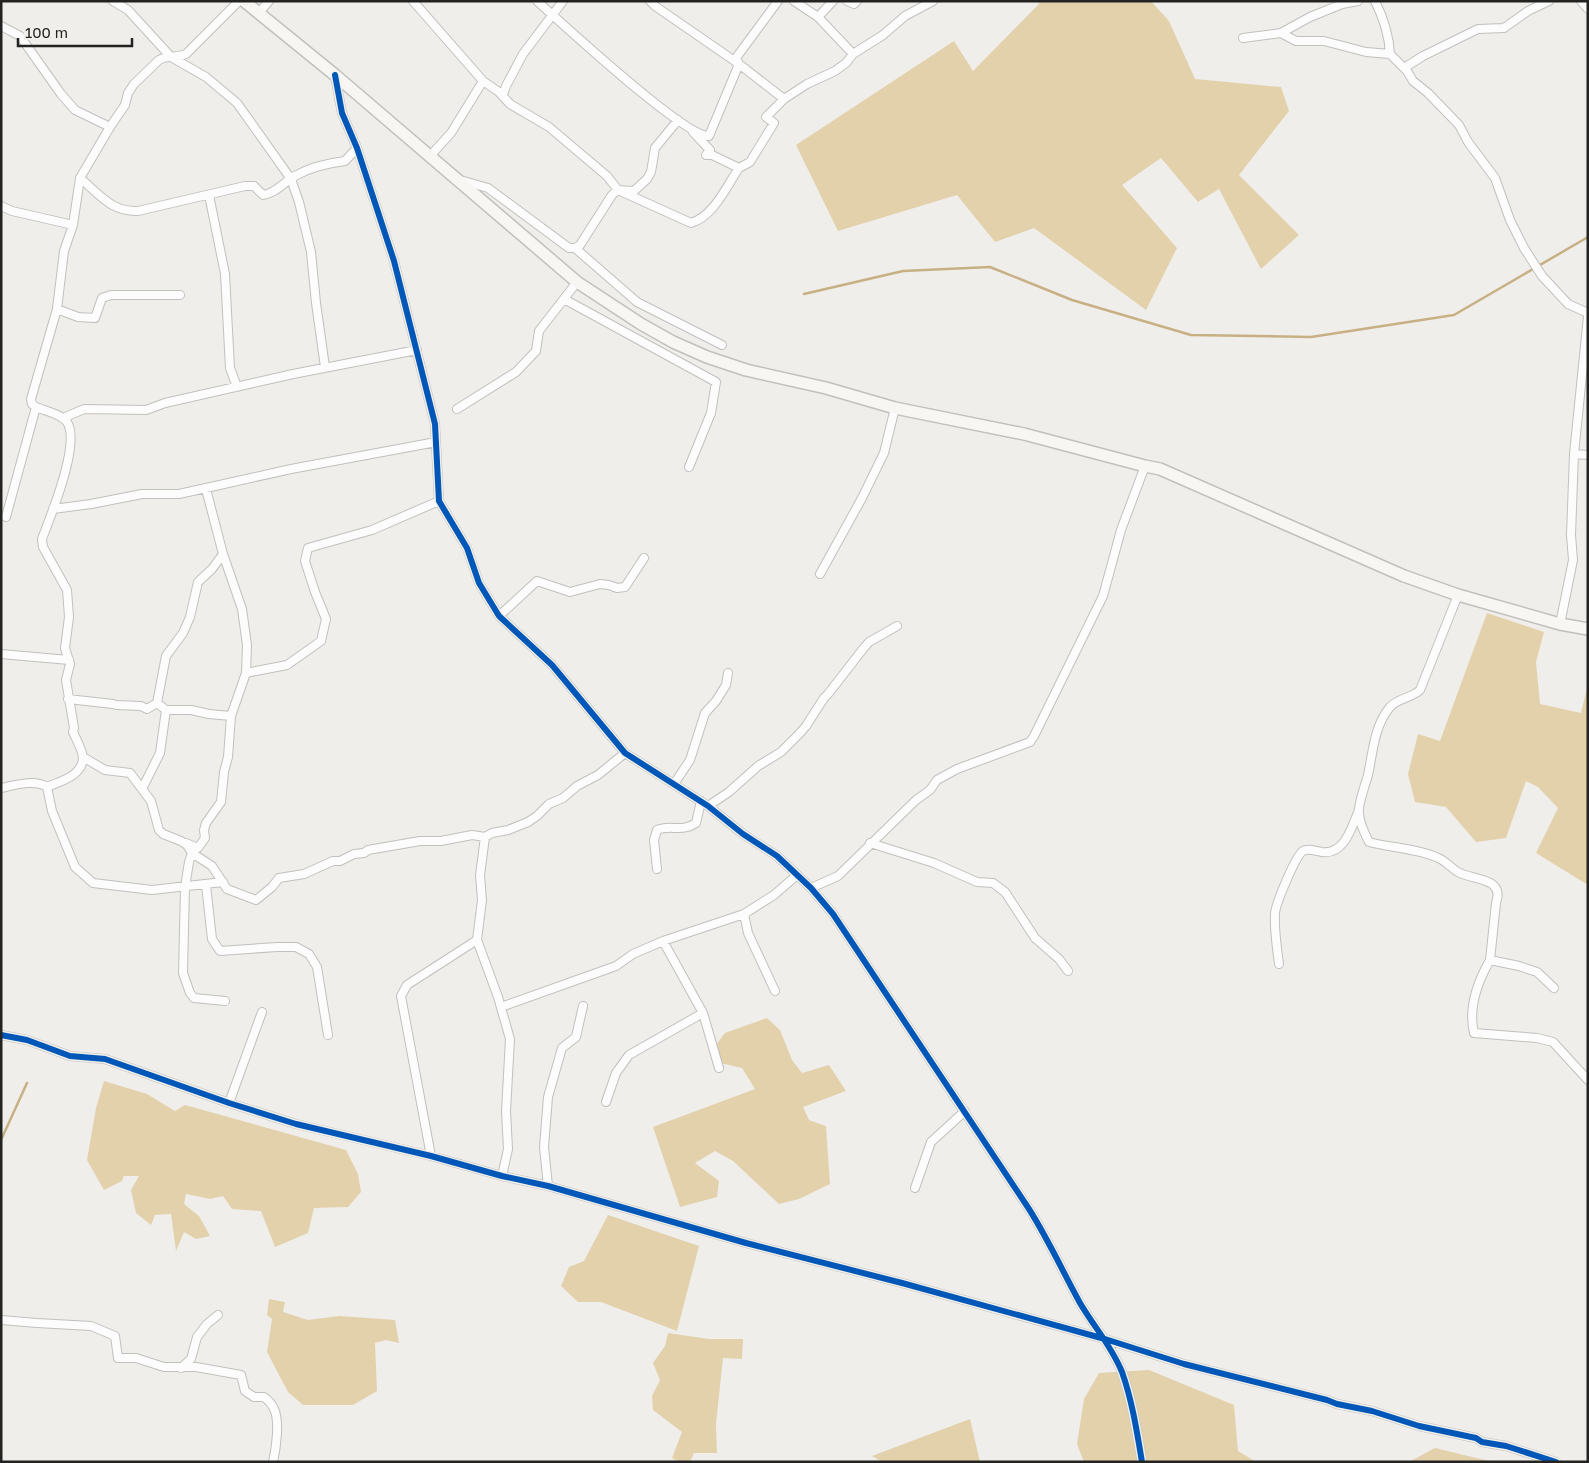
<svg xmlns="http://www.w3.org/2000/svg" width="1589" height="1463" font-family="'Golos Text',sans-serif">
<rect width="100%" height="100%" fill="#f0eeeb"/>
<path fill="#e3d1ac" d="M 1037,1 L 1151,1 L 1169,21 L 1195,79 L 1281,87 L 1289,111 L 1239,175 L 1299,235 L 1261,269 L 1219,189 L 1198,202 L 1161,158 L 1122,185 L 1177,248 L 1146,310 L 1034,228 L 995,242 L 957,195 L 838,231 L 796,145 L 954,41 L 973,71 L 1039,4 Z
M 1487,613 L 1544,632 L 1536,662 L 1540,704 L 1581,713 L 1588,684 L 1588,885 L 1536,853 L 1558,808 L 1538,787 L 1526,781 L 1506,838 L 1476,842 L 1446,807 L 1415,802 L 1408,774 L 1418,734 L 1440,741 Z
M 767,1018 L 780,1030 L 792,1060 L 802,1073 L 829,1065 L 846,1091 L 803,1107 L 809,1120 L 826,1126 L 830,1184 L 799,1199 L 779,1204 L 733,1161 L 715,1151 L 695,1163 L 719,1181 L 717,1197 L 680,1207 L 653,1127 L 755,1089 L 742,1068 L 720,1063 L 713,1049 L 725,1033 Z
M 104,1081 L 147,1094 L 175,1111 L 185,1105 L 346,1150 L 358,1174 L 361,1192 L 348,1207 L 314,1208 L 308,1233 L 275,1247 L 261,1211 L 232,1209 L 223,1196 L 210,1199 L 186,1194 L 184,1204 L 199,1216 L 210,1236 L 196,1239 L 184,1232 L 176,1251 L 171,1214 L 155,1215 L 151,1225 L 136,1213 L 131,1190 L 139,1176 L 124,1176 L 122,1181 L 104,1190 L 87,1160 L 96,1108 Z
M 608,1215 L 699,1246 L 677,1331 L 601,1302 L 578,1302 L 561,1286 L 569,1267 L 584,1261 Z
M 269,1299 L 285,1302 L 283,1312 L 308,1320 L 339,1316 L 395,1320 L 399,1343 L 386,1340 L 375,1343 L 377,1391 L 353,1405 L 303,1405 L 288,1392 L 267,1352 L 272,1319 L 267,1315 Z
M 668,1333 L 709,1339 L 743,1339 L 742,1359 L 723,1358 L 716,1424 L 717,1453 L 694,1453 L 690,1462 L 679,1462 L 672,1458 L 682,1432 L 653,1410 L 652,1396 L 660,1380 L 653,1363 L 665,1346 Z
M 1149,1370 L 1234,1405 L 1238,1451 L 1256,1462 L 1084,1462 L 1077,1444 L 1084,1399 L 1099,1373 Z
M 970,1419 L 980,1462 L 882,1462 L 872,1456 Z
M 1435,1448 L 1493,1462 L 1409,1462 Z"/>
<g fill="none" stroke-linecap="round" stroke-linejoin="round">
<path stroke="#c7b083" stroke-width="2.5" d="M 804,294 L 903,271 L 990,267 L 1072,300 L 1191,335 L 1311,337 L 1454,315 L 1588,237
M 1,1140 L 27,1083"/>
<g stroke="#c1c0bd" stroke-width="10">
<path id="minor" d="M 113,1 L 128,10 L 171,57 L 206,77 L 237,103 L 291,179 L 299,202 L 311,252 L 316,303 L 325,367
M 413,1 L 483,81 L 499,92 L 504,92 L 506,86 L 523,54 L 563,1
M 537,1 C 562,23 684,137 709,136 L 739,64 L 736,58 L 778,1
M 650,1 L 655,6 L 739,64 L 784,99
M 794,1 L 818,17 L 833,1
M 847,1 L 854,4 L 857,1
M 1375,1 C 1384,19 1389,34 1390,54
M 1581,1 L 1588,9
M 258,14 L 269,1
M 818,17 L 853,54
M 1,26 L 20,36 L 61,94 L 75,110 L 110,127
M 1281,33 L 1296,41 L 1324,41 L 1366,52 L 1390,54 L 1407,71 L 1413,81 L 1428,93 L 1459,125 L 1468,142 L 1495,178 L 1510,220 L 1524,248 L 1542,276 L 1568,304 L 1588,313
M 1243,38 L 1281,33 L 1310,17 L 1342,4 L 1358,1
M 1404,68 L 1423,56 L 1478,29 L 1504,28 L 1528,11 L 1549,1
M 335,76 L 342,113 L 357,148 L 394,261 L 435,424 L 439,501 L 467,548 L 479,583 L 499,616 L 552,665 L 625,753 L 708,806 L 743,834 L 777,856 L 811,888 L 833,914 L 1029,1209 C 1048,1239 1063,1272 1080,1303 C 1094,1327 1111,1345 1122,1372 C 1132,1400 1137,1432 1142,1462
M 499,92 L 510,104 L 549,127 L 607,176 L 618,190 L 691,223 C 714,216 726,187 739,168
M 693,132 L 710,150 L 706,155 L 712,155 L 739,168 L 750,162 L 774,123 L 766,117 L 784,99 L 807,84 L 835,71 L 846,63 L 853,54 L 883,35 L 905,16 L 933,1
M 430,156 L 451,133 L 483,81
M 80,178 C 99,194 111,212 138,211 L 245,186 L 254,186 L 263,195 C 277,193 284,181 297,175 C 311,167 329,163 345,161 L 357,148
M 460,180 L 488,188 L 569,248 L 575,248 L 580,245 L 612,195 L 618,190 L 634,191 L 647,179 L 651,172 L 655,148 L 678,120
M 209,195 L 225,274 L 230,368 L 237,387
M 1,206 L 12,211 L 73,225
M 575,248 L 637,302 L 722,345
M 564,299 L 716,382 L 711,413 L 689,467
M 57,309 L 78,317 L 95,318 L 102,298 L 111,295 L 180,295
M 457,409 L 516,372 L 536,351 L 539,331 L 577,282
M 63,418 L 84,409 L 146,410 L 165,403 L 293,374 L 417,350
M 1574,454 L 1588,455
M 206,489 L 223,554 L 242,609 L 247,645 L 246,673 L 231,716
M 53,509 L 91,504 L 142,494 L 179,494 L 291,469 L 436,442
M 6,517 L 36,407
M 820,574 L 862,498 L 884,453 L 895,408
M 1458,595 L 1420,690 C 1412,698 1398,698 1390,707 C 1374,726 1373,752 1368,775 C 1365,786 1360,798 1359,809 C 1358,820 1364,832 1369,842 C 1391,848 1415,848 1436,857 C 1445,860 1451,868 1458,872 C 1474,881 1505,877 1496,903 L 1490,960 L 1519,966 L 1537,972 L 1554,988
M 499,616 L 537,581 L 570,592 L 600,584 L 609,585 L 617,588 L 625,587 L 644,558
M 1560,624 L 1573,560 L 1571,535 L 1574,454 L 1588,316
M 1,654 L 69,660
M 246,673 L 287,665 L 321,641 L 326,619 L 315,592 L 305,561 L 308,548 L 372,530 L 439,501
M 68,699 L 113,704 L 116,705 L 141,706 L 147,709 L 157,703 L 166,710 L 191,710 L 209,714 L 231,716 L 228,757 L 224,772 L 221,802 L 206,823 L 204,830 L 205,838 L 198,848 L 186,843
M 157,703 L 166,656 L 183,633 L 190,617 L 198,582 L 212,569 L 223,554
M 83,757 L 105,770 L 130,773 L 151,801 L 159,830 L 163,834 L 181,841 L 187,845 L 192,853 L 212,866 L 227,889 L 256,900 L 272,887 L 279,878 L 304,874 L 333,861 L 340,861 L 354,854 L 364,853 L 368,850 L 420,841 L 441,841 L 472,835 L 485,837 L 492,833 L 508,830 L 528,822 L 537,816 L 549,804 L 563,798 L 577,786 L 598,775 L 625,753
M 674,784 L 690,760 L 705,713 L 716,701 L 726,685 L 728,673
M 47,787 L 52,811 L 75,867 L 93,883 L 152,890 L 223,882
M 1,788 C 15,785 35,779 47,787 C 61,781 82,776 83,758 C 83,751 76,739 73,732 L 74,728 L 66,680 L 70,664 L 65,648 L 69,617 L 67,590 L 43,547 L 42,539 C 51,515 81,443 67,422 C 61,414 45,411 36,407 L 32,404 L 31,399 L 57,309 L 64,251 L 73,225 L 80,178 L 110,127 L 125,105 L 128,93 L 134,84 L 159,60 C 168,55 177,58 186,54 L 239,1
M 142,789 L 160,753 L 166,710
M 708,806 L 729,792 L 758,766 L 781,752 L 800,733 L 806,726 L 824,698 L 828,694 L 863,649 L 869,642 L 897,626
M 485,837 L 480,875 L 482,900 L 477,940 L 498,997 L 510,1039 L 506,1111 L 508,1149 L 502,1176
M 870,843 L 934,863 L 977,882 L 993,883 L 1005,892 L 1035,938 L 1059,959 L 1068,971
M 192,853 L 189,862 L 185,887 L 183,973 L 190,993 L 194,998 L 225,1001
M 657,869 L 654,840 L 657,830 C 671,824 681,833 696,823 L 701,801
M 206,885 L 212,939 L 220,951 L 277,947 L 296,947 L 309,954 L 317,967 L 328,1035
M 811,888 L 838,876 L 916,800 L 930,790 L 937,780 L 957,769 L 1030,742 L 1034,736 L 1103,596 L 1121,530 L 1145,466
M 744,914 L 748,933 L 775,991
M 663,941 L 703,1013 L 719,1068
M 1490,960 C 1478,981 1468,1008 1474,1033 L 1537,1038 L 1553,1042 L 1588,1080
M 1279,964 C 1277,948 1274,930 1275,914 C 1275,905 1296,855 1303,851 C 1307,848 1316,851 1322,852 C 1345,855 1352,826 1359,810
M 501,1007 L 616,966 L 633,954 L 663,941 L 744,914 L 774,895 L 797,875
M 1,1035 L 27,1040 L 70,1056 L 105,1059 L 229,1103 L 296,1124 L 431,1156 L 502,1176 L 548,1186 L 746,1243 L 902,1283 L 1105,1339 L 1184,1364 L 1327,1400 L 1337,1404 L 1372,1411 L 1419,1426 L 1476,1438 L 1482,1442 L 1506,1446 L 1556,1462
M 606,1102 L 616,1073 L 629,1055 L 703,1013
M 229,1103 L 262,1012
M 431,1156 L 401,996 L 407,985 L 477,940
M 548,1186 L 544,1147 L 548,1097 L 562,1048 L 576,1037 L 583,1006
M 915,1188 L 931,1142 L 965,1111
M 1,1320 L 37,1323 L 91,1326 L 115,1336 L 118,1358 L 136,1358 L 164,1367 L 196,1367 L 241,1375 L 245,1391 L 254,1397 L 264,1397 C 268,1400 272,1404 274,1409 C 280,1421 276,1449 273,1462
M 181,1368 L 191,1359 L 197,1337 L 207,1324 L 218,1315"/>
</g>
<g stroke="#c1c0bd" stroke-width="14">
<path id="secondary" d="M 244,1 L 335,75 L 577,282 L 641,324 L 673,342 L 707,357 L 746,370 L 826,388 L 895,408 L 1024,434 L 1145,466 L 1160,469 L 1404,576 L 1458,595 L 1560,624 L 1588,629"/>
</g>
<use href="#minor" stroke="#fdfcfc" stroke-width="8"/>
<use href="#secondary" stroke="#f8f6f3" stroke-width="11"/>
<g stroke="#f1efea" stroke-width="9">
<path id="cycleway" d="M 335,75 L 342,113 L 357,148 L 394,261 L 435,424 L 439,501 L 467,548 L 479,583 L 499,616 L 552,665 L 625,753 L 708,806 L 743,834 L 777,856 L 811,888 L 833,914 L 1029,1209 C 1048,1239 1063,1272 1080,1303 C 1094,1327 1111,1345 1122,1372 C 1132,1400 1137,1432 1142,1462
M 1,1035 L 27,1040 L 70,1056 L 105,1059 L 229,1103 L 296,1124 L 431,1156 L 502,1176 L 548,1186 L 746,1243 L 902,1283 L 1105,1339 L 1184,1364 L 1327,1400 L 1337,1404 L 1372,1411 L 1419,1426 L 1476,1438 L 1482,1442 L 1506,1446 L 1556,1462"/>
</g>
<use href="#cycleway" stroke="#0057b8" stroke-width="6"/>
</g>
<rect width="1589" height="1463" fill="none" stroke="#232321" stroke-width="5"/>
<path d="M18 38v8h114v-8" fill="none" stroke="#232321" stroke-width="2.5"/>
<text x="25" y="38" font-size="15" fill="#232321" stroke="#f1efea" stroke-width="4" paint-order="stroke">100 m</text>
</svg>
